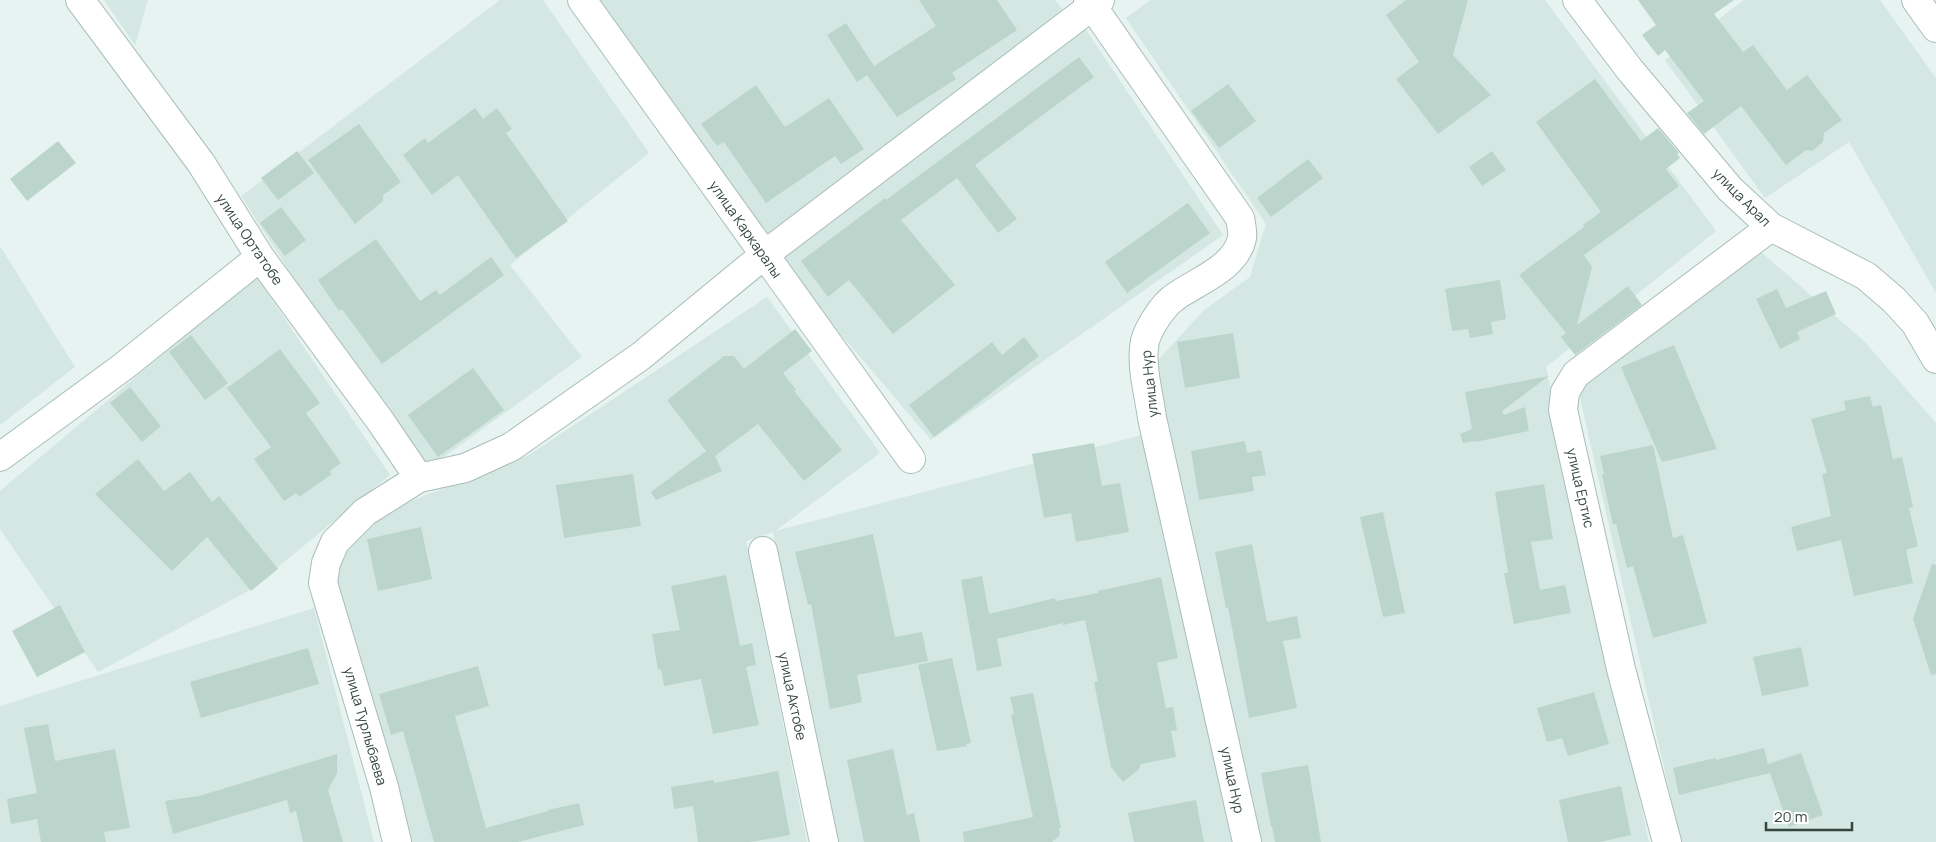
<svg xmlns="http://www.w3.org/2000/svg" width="1936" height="842" font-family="Manrope,sans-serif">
<rect width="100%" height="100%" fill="#e6f3f0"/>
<path fill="#d4e7e2" d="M 104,0 L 148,0 L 135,45 Z
M 500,0 L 543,0 L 649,153 L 510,265 L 582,357 L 420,474 L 241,196 Z
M 586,0 L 1055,0 L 1069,18 L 766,250 Z
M 1151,0 L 1545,0 L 1716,231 L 1546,367 L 1649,842 L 1251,842 L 1150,369 L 1204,310 L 1250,277 L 1266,224 L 1126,18 Z
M 1744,0 L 1880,0 L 1936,78 L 1936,293 L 1849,142 L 1765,198 L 1665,60 Z
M 1084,27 L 1223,235 L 931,440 L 775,257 Z
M 0,246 L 75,367 L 0,425 Z
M 1761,252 L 1863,340 L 1936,423 L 1936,842 L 1681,842 L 1578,389 Z
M 256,276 L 390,475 L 250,590 L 98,672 L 0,529 L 0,491 Z
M 767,297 L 880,453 L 775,531 L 1153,432 L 1236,842 L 837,842 L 773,532 L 746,541 L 807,842 L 389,842 L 326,575 L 362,520 L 529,455 Z
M 314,608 L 374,842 L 0,842 L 0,706 Z"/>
<path fill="#bcd5cc" d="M 919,0 L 997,0 L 1017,30 L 952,73 L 956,79 L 897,117 L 867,75 L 857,82 L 827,35 L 846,23 L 874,66 L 936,26 Z
M 1406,0 L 1468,0 L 1453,55 L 1491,95 L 1438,134 L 1396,79 L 1419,62 L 1386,15 Z
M 1638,0 L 1734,0 L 1714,14 L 1743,52 L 1753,45 L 1787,90 L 1807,75 L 1842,120 L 1824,133 L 1823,142 L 1812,151 L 1806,150 L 1786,165 L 1741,106 L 1704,134 L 1687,113 L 1704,101 L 1665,50 L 1658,56 L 1642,35 L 1656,25 Z
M 1079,57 L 1094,77 L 975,165 L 1017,219 L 998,233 L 957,178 L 901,220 L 955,285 L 893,334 L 849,280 L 828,297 L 801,261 L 885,198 L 886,200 Z
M 1595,79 L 1641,141 L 1658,128 L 1679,153 L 1677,154 L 1680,158 L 1666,169 L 1679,186 L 1584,255 L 1592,267 L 1577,325 L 1628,286 L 1642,305 L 1575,355 L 1561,337 L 1566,333 L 1519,275 L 1584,227 L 1583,225 L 1601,212 L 1536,122 Z
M 1228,84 L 1256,121 L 1219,148 L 1191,111 Z
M 756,85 L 785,127 L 829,98 L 864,149 L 841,164 L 835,156 L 766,203 L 724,142 L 717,146 L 701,124 Z
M 475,108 L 483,119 L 497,108 L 512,129 L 506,133 L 568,221 L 516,258 L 458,175 L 432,195 L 403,155 L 425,138 L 428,143 Z
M 359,124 L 401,182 L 383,195 L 383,201 L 355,224 L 308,160 Z
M 58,141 L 76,163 L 27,201 L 10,179 Z
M 297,151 L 314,173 L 278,200 L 261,178 Z
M 1492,151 L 1506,170 L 1482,186 L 1469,167 Z
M 1308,159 L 1323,178 L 1271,217 L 1257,198 Z
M 1188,203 L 1210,233 L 1127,293 L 1105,262 Z
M 281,207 L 306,240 L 285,256 L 260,223 Z
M 376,239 L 420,301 L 436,290 L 440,295 L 491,257 L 504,275 L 382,364 L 342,309 L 339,311 L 318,280 Z
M 1500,280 L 1506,319 L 1491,322 L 1493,334 L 1470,338 L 1468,329 L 1452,331 L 1445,289 Z
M 1777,289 L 1786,308 L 1826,291 L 1836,314 L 1797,332 L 1800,339 L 1780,349 L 1756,299 Z
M 795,329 L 812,351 L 783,373 L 796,390 L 794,391 L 842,450 L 804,481 L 758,424 L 715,456 L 722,471 L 656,500 L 651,492 L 706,451 L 667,400 L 724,356 L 734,356 L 744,369 Z
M 1233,333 L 1240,378 L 1185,388 L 1177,342 Z
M 191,335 L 228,383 L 205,400 L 169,352 Z
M 1024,337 L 1039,356 L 934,437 L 909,405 L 992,342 L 1002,355 Z
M 1674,345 L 1717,449 L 1662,462 L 1621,367 Z
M 280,349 L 320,403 L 306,413 L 341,463 L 330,471 L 332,474 L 299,497 L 296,493 L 284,501 L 254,459 L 271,447 L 227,388 Z
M 473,368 L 504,410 L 438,457 L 408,415 Z
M 1549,376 L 1502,411 L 1504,415 L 1525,407 L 1529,431 L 1475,442 L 1475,441 L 1463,443 L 1460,434 L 1472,429 L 1465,392 Z
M 130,387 L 161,426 L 142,442 L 110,403 Z
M 1870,396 L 1873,407 L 1881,405 L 1893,459 L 1902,457 L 1913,507 L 1909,508 L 1918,546 L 1906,550 L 1913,583 L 1854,596 L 1841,540 L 1797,551 L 1791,527 L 1831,516 L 1822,474 L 1827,473 L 1811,419 L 1846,410 L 1844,401 Z
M 1245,441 L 1247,453 L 1261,450 L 1266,475 L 1252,477 L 1254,491 L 1199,500 L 1191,451 Z
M 1094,443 L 1102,486 L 1120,483 L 1129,532 L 1076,542 L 1071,513 L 1044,518 L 1032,454 Z
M 1653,445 L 1673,538 L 1683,535 L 1707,623 L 1653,638 L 1633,566 L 1627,568 L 1616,524 L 1613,525 L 1602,475 L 1604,474 L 1600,456 Z
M 138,459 L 164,491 L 190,472 L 212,502 L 219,496 L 278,569 L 251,591 L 207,537 L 172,571 L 95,494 Z
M 633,474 L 641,526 L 564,538 L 556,485 Z
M 1544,484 L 1553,539 L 1531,542 L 1540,590 L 1565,585 L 1571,613 L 1514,624 L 1504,573 L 1508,573 L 1495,492 Z
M 1383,512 L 1405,613 L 1383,617 L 1360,517 Z
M 421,527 L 432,579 L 378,591 L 367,539 Z
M 873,534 L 895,637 L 922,632 L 928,661 L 857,675 L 862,702 L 830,709 L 811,604 L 808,605 L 795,552 Z
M 1252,544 L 1267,622 L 1297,616 L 1301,638 L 1283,641 L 1297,708 L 1249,718 L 1228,607 L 1226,608 L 1215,552 Z
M 1932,564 L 1936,565 L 1936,674 L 1931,675 L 1913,619 Z
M 726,575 L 740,646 L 752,643 L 756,665 L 746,667 L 759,725 L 713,734 L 701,679 L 664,686 L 661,669 L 658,670 L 652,634 L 680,630 L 671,586 Z
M 982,576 L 989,614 L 1055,598 L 1056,601 L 1098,593 L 1098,591 L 1161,577 L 1178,658 L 1157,663 L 1166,708 L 1173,707 L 1177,730 L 1171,731 L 1176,757 L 1141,764 L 1138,770 L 1123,782 L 1111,767 L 1094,682 L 1098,681 L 1085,620 L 1063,625 L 1063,623 L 997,639 L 1002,666 L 977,671 L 961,580 Z
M 60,605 L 85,652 L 37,677 L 12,631 Z
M 1801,647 L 1809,686 L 1762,696 L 1753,657 Z
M 308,648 L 319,684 L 201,718 L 190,682 Z
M 952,658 L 971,743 L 966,744 L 967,746 L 937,751 L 918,665 Z
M 478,666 L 489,706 L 455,716 L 486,828 L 548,811 L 548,810 L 579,803 L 584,825 L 518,842 L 434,842 L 403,731 L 391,735 L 379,694 Z
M 1594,692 L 1609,744 L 1568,756 L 1562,738 L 1547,742 L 1537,708 Z
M 1033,693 L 1061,828 L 1059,828 L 1060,835 L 1052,842 L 964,842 L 963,832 L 1033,817 L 1011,715 L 1014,714 L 1010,697 Z
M 48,724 L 55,761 L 115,749 L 130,828 L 104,832 L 106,842 L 41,842 L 37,819 L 11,824 L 7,799 L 37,793 L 24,728 Z
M 1764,748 L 1768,764 L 1801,753 L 1823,815 L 1789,827 L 1770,773 L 1679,795 L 1673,768 L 1715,758 L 1716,760 Z
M 893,749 L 907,815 L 914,813 L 920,842 L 864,842 L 847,760 Z
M 337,754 L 337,773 L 328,790 L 343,842 L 303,842 L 296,811 L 290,813 L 287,800 L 173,834 L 165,801 L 199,796 Z
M 1308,765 L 1321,842 L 1275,842 L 1272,826 L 1271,827 L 1261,773 Z
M 778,771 L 790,835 L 750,842 L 698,842 L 693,806 L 674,809 L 671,787 L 714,780 L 714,783 Z
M 1621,786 L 1631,835 L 1600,842 L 1568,842 L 1559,800 Z
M 1196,800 L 1204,842 L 1134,842 L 1128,813 Z"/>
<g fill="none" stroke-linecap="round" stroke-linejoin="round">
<g stroke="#a9beb8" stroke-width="30">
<path id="minor" d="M 80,0 L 201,163 L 260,257 L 381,422 L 419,478
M 582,0 L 911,459
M 1088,0 L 1240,218 C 1241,224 1243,232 1242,238 C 1236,268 1197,281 1175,297 C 1163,305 1149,327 1145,341 C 1140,365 1149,394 1152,418 L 1247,842
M 1577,0 L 1630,70 L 1730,189 L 1771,227 L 1866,276 L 1894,300 L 1915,323 L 1936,359
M 1916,0 L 1936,28
M 0,457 L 124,366 L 260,257
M 763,551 L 824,842
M 397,842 L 384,787 L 323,583 L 326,563 L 335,542 L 365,512 L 419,478 L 465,468 L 511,447 L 641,356 L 764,255 L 1100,0
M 1667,842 L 1621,669 L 1563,410 L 1565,392 L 1576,374 L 1771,227"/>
</g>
<use href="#minor" stroke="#fff" stroke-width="28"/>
</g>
<g text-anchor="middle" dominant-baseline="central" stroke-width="4" stroke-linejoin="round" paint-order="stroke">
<g font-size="14" fill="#354640" stroke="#fff">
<text transform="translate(1742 197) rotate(45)">улица Арал</text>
<text transform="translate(746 229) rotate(55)">улица Каркаралы</text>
<text transform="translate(250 239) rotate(56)">улица Ортатобе</text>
<text transform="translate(1149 384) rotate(-96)">улица Нур</text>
<text transform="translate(1581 488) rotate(77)">улица Ертис</text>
<text transform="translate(793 696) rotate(78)">улица Актобе</text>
<text transform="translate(366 726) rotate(74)">улица Турлыбаева</text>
<text transform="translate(1233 780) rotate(78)">улица Нур</text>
</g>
</g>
<path d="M1766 822v8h86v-8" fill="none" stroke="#354640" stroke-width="2.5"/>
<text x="1774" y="822" font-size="15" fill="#354640" stroke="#ffffff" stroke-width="4" paint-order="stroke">20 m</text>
</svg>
